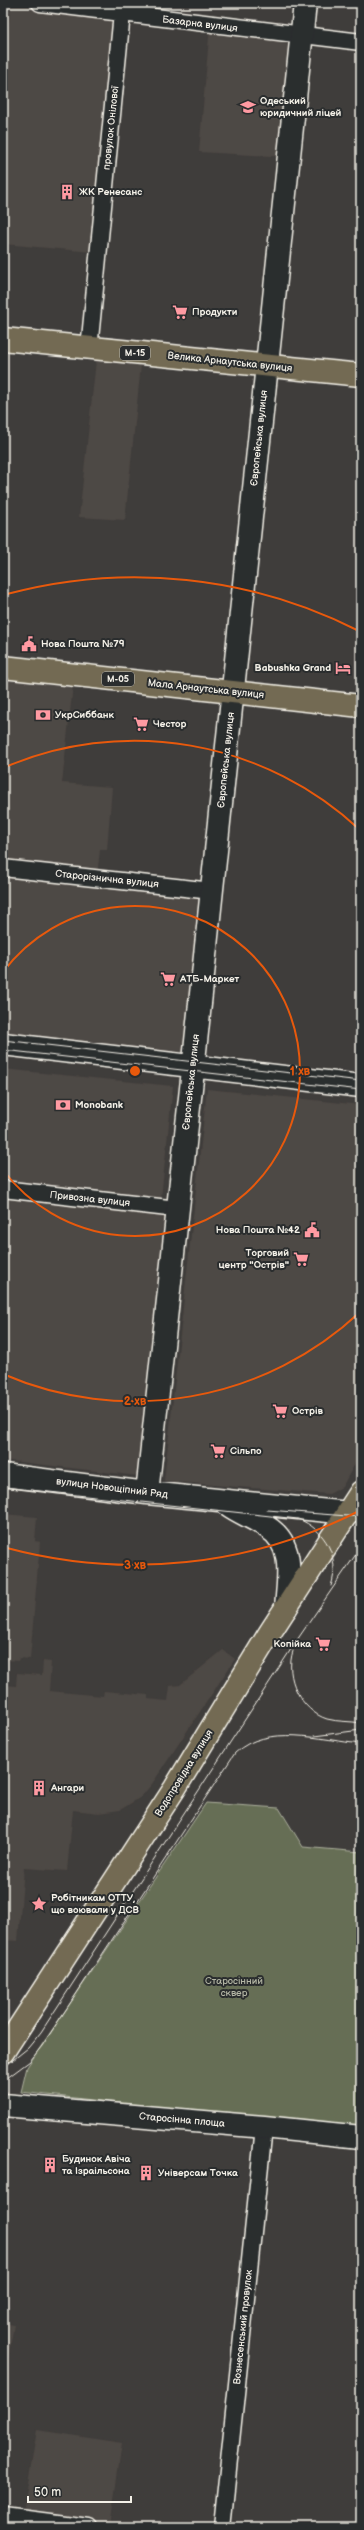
<svg xmlns="http://www.w3.org/2000/svg" width="364" height="2530" font-family="'Balsamiq Sans',sans-serif">
<rect width="100%" height="100%" fill="#3f3d3b"/>
<filter id="ink" filterUnits="userSpaceOnUse"><feTurbulence type="fractalNoise" baseFrequency=".025" numOctaves="2"/><feDisplacementMap in="SourceGraphic" scale="8" xChannelSelector="R" yChannelSelector="G"/><feConvolveMatrix kernelMatrix="1 2 1 2 8 2 1 2 1" color-interpolation-filters="sRGB"/></filter>
<g filter="url(#ink)">
<path fill="#4e4844" d="M 11,3 L 129,17 L 104,253 L 3,244 L 3,78 Z
M 210,26 L 300,37 L 287,157 L 199,152 Z
M 97,351 L 142,355 L 125,520 L 79,517 Z
M 5,670 L 74,677 L 62,783 L 112,787 L 107,850 L 100,850 L 97,876 L 3,866 L 3,692 Z
M 3,869 L 212,891 L 192,1064 L 3,1043 Z
M 3,1069 L 173,1086 L 161,1198 L 3,1180 Z
M 207,1089 L 361,1105 L 361,1453 L 342,1487 L 329,1494 L 164,1481 Z
M 3,1196 L 166,1217 L 139,1476 L 3,1460 Z
M 3,1514 L 37,1517 L 35,1541 L 40,1542 L 30,1659 L 19,1658 L 18,1661 L 3,1660 Z
M 223,1650 L 235,1659 L 152,1784 L 141,1797 L 120,1810 L 99,1813 L 73,1810 L 67,1871 L 24,1868 L 18,1941 L 3,1940 L 3,1685 L 16,1686 L 17,1673 L 42,1675 L 43,1661 L 51,1662 L 49,1691 L 103,1696 L 104,1691 L 148,1695 L 148,1699 L 168,1701 L 170,1686 L 180,1685 Z
M 3,2323 L 14,2325 L 3,2386 Z
M 37,2430 L 122,2443 L 110,2527 L 22,2518 Z"/>
<path fill="#666e54" stroke="#adb09e" d="M 206,1803 L 279,1808 L 303,1847 L 361,1852 L 361,2130 L 21,2092 L 27,2067 Z"/>
<g fill="none" stroke-linecap="round" stroke-linejoin="round">
<g stroke="#f4f1e8" stroke-width="19">
<path id="street" d="M 40,3 L 361,42
M 89,349 L 123,3
M 3,868 L 212,891
M 3,1189 L 177,1209
M 3,2516 L 89,2527
M 222,2527 L 264,2127"/>
</g>
<g stroke="#f4f1e8" stroke-width="25">
<path id="secondary" d="M 3,1044 L 361,1086
M 3,1475 L 147,1493 L 349,1513
M 147,1493 L 193,1070 L 305,3
M 227,1504 C 239,1513 254,1518 267,1527 C 296,1545 288,1579 286,1608
M 3,2105 L 264,2127 L 361,2137"/>
</g>
<g stroke="#f4f1e8" stroke-width="25">
<path id="primary" d="M 3,339 L 361,375
M 3,667 L 361,706
M 3,2052 L 175,1788 L 269,1634 L 361,1492"/>
</g>
<use href="#street" stroke="#2a2d2e" stroke-width="16"/>
<use href="#secondary" stroke="#2a2d2e" stroke-width="22"/>
<use href="#primary" stroke="#736b52" stroke-width="22"/>
<path stroke="#f4f1e8" stroke-width="1" d="M 3,1040 L 361,1081
M 3,1050 L 361,1090
M 3,1487 L 298,1519 C 325,1529 341,1558 331,1586
M 267,1510 L 361,1517
M 293,1651 C 284,1677 301,1711 327,1719 C 338,1722 350,1721 361,1723
M 314,1736 L 361,1730
M 3,2068 L 28,2048 L 41,2032 L 297,1640 L 361,1547
M 3,2081 L 30,2061 L 42,2046 L 235,1753 C 267,1723 321,1740 361,1744"/>
</g>
</g>
<g fill="none" stroke="#e8590c" stroke-width="2">
<path d="M3 972A165 165 0 1 1 3 1170"/>
<path d="M360 1312A330 330 0 0 1 3 1374M3 768A330 330 0 0 1 360 830"/>
<path d="M359 1511A494 494 0 0 1 7 1548M7 594A494 494 0 0 1 359 631"/>
</g>
<defs>
<g id="school-bare" transform="scale(1.2)"><path d="M0-5L7-2L0 1L-7-2ZM-4 1L0 2.5L4 1V4Q0 6-4 4Z" fill="#ff9aa2" stroke="#2a2d2e" stroke-width="2.5" paint-order="stroke"/></g>
<g id="building-bare" transform="scale(1.2)"><path d="M-4-6H4V6H1V3H-1V6H-4ZM-2.5-4.3h1.7v1.8h-1.7ZM.8-4.3h1.7v1.8H.8ZM-2.5-1h1.7V.8h-1.7ZM.8-1h1.7V.8H.8Z" fill="#ff9aa2" stroke="#2a2d2e" stroke-width="2.5" paint-order="stroke"/></g>
<g id="supermarket-bare" transform="scale(1.2)"><path d="M-6-5.5h2.5l.6 2H6L4.5 2H-2.5L-4.4-4H-6ZM-1.5 3.2a1.3 1.3 0 1 0 .1 0ZM3 3.2a1.3 1.3 0 1 0 .1 0Z" fill="#ff9aa2" stroke="#2a2d2e" stroke-width="2.5" paint-order="stroke"/></g>
<g id="civic-bare" transform="scale(1.2)"><path d="M-.6-6.5H3V-4.5H.6V-3L4-1V1h2V6H-6V1h2V-1L-.6-3ZM-1.2 2.5V6h2.4V2.5Z" fill="#ff9aa2" stroke="#2a2d2e" stroke-width="2.5" paint-order="stroke"/></g>
<g id="hotel-bare" transform="scale(1.2)"><path d="M-6-4.5h1.5V1H6V5H4.5V3h-9V5H-6ZM-4 0a1.8 1.8 0 1 1 3.6 0ZM.5 0V-2.5h3Q6-2.5 6 0Z" fill="#ff9aa2" stroke="#2a2d2e" stroke-width="2.5" paint-order="stroke"/></g>
<g id="bank-bare" transform="scale(1.2)"><path d="M-6-4H6V4H-6ZM0-2.3a2.3 2.3 0 1 0 0 4.6a2.3 2.3 0 1 0 0-4.6Z" fill="#ff9aa2" stroke="#2a2d2e" stroke-width="2.5" paint-order="stroke"/></g>
<g id="sight-bare" transform="scale(1.2)"><path d="M0-6L1.8-2.2L6-1.7L2.9 1.2L3.7 5.4L0 3.3L-3.7 5.4L-2.9 1.2L-6-1.7L-1.8-2.2Z" fill="#ff9aa2" stroke="#2a2d2e" stroke-width="2.5" paint-order="stroke"/></g>
</defs>
<g fill-rule="evenodd">
<use href="#school-bare" x="248" y="107"/>
<use href="#building-bare" x="67" y="192"/>
<use href="#supermarket-bare" x="180" y="312"/>
<use href="#civic-bare" x="29" y="644"/>
<use href="#hotel-bare" x="343" y="668"/>
<use href="#bank-bare" x="43" y="715"/>
<use href="#supermarket-bare" x="141" y="724"/>
<use href="#supermarket-bare" x="168" y="979"/>
<use href="#bank-bare" x="63" y="1105"/>
<use href="#civic-bare" x="312" y="1230"/>
<use href="#supermarket-bare" x="301" y="1259"/>
<use href="#supermarket-bare" x="280" y="1411"/>
<use href="#supermarket-bare" x="218" y="1451"/>
<use href="#supermarket-bare" x="323" y="1644"/>
<use href="#building-bare" x="39" y="1788"/>
<use href="#sight-bare" x="39" y="1904"/>
<use href="#building-bare" x="50" y="2165"/>
<use href="#building-bare" x="146" y="2173"/>
</g>
<g text-anchor="middle" dominant-baseline="central" stroke-width="4" stroke-linejoin="round" paint-order="stroke">
<g fill="#2a2d2e" stroke="#b7b6b0" stroke-width="1">
<rect x="120" y="346" width="30" height="14" rx="3"/>
<rect x="102" y="672" width="32" height="14" rx="3"/>
</g>
<g font-size="9" font-weight="bold" fill="#f4f1e8">
<text x="135" y="353">М-15</text>
<text x="118" y="679">М-05</text>
</g>
<g font-size="10" fill="#f4f1e8" stroke="#2a2d2e">
<text transform="translate(200 24) rotate(7)">Базарна вулиця</text>
<text transform="translate(111 128) rotate(-84)">провулок Онілової</text>
<text transform="translate(230 362) rotate(6)">Велика Арнаутська вулиця</text>
<text transform="translate(259 438) rotate(-84)">Європейська вулиця</text>
<text transform="translate(206 689) rotate(6)">Мала Арнаутська вулиця</text>
<text transform="translate(226 760) rotate(-84)">Європейська вулиця</text>
<text transform="translate(107 879) rotate(6)">Старорізнична вулиця</text>
<text transform="translate(191 1082) rotate(-84)">Європейська вулиця</text>
<text transform="translate(90 1199) rotate(6)">Привозна вулиця</text>
<text transform="translate(112 1488) rotate(7)">вулиця Новощіпний Ряд</text>
<text transform="translate(184 1773) rotate(-58)">Водопровідна вулиця</text>
<text transform="translate(182 2120) rotate(5)">Старосінна площа</text>
<text transform="translate(243 2327) rotate(-84)">Вознесенський провулок</text>
</g>
<g font-size="10" font-weight="bold" fill="#f4f1e8" stroke="#2a2d2e" text-anchor="start">
<text x="260" y="101">Одеський<tspan x="260" dy="12">юридичний ліцей</tspan></text>
<text x="79" y="192">ЖК Ренесанс</text>
<text x="192" y="312">Продукти</text>
<text x="41" y="644">Нова Пошта №79</text>
<text x="331" y="668" text-anchor="end">Babushka Grand</text>
<text x="55" y="715">УкрСиббанк</text>
<text x="153" y="724">Честор</text>
<text x="180" y="979">АТБ-Маркет</text>
<text x="75" y="1105">Monobank</text>
<text x="300" y="1230" text-anchor="end">Нова Пошта №42</text>
<text x="289" y="1253" text-anchor="end">Торговий<tspan x="289" dy="12">центр "Острів"</tspan></text>
<text x="292" y="1411">Острів</text>
<text x="230" y="1451">Сільпо</text>
<text x="311" y="1644" text-anchor="end">Копійка</text>
<text x="51" y="1788">Ангари</text>
<text x="51" y="1898">Робітникам ОТТУ,<tspan x="51" dy="12">що воювали у ДСВ</tspan></text>
<text x="62" y="2159">Будинок Авіча<tspan x="62" dy="12">та Ізраільсона</tspan></text>
<text x="158" y="2173">Універсам Точка</text>
</g>
<g font-size="10" fill="#b4b6a5" stroke="#2a2d2e">
<text x="234" y="1981">Старосінний<tspan x="234" dy="12">сквер</tspan></text>
</g>
</g>
<circle cx="135" cy="1071" r="6" fill="#e8590c" stroke="#2a2d2e" stroke-width="2"/>
<g font-size="12" text-anchor="middle" font-weight="bold" fill="#e8590c" stroke="#2a2d2e" stroke-width="4" stroke-linejoin="round" paint-order="stroke">
<text x="300" y="1075">1 хв</text>
<text x="135" y="1405">2 хв</text>
<text x="135" y="1569">3 хв</text>
</g>
<rect width="364" height="2530" fill="none" stroke="#2a2d2e" stroke-width="16"/>
<rect x="8" y="8" width="348" height="2514" fill="none" stroke="#f4f1e8" stroke-width="1.5" filter="url(#ink)"/>
<path d="M28 2496v6h103v-6" fill="none" stroke="#f4f1e8" stroke-width="2"/>
<text x="34" y="2496" font-size="12" fill="#f4f1e8" stroke="#2a2d2e" stroke-width="3" paint-order="stroke">50 m</text>
</svg>
